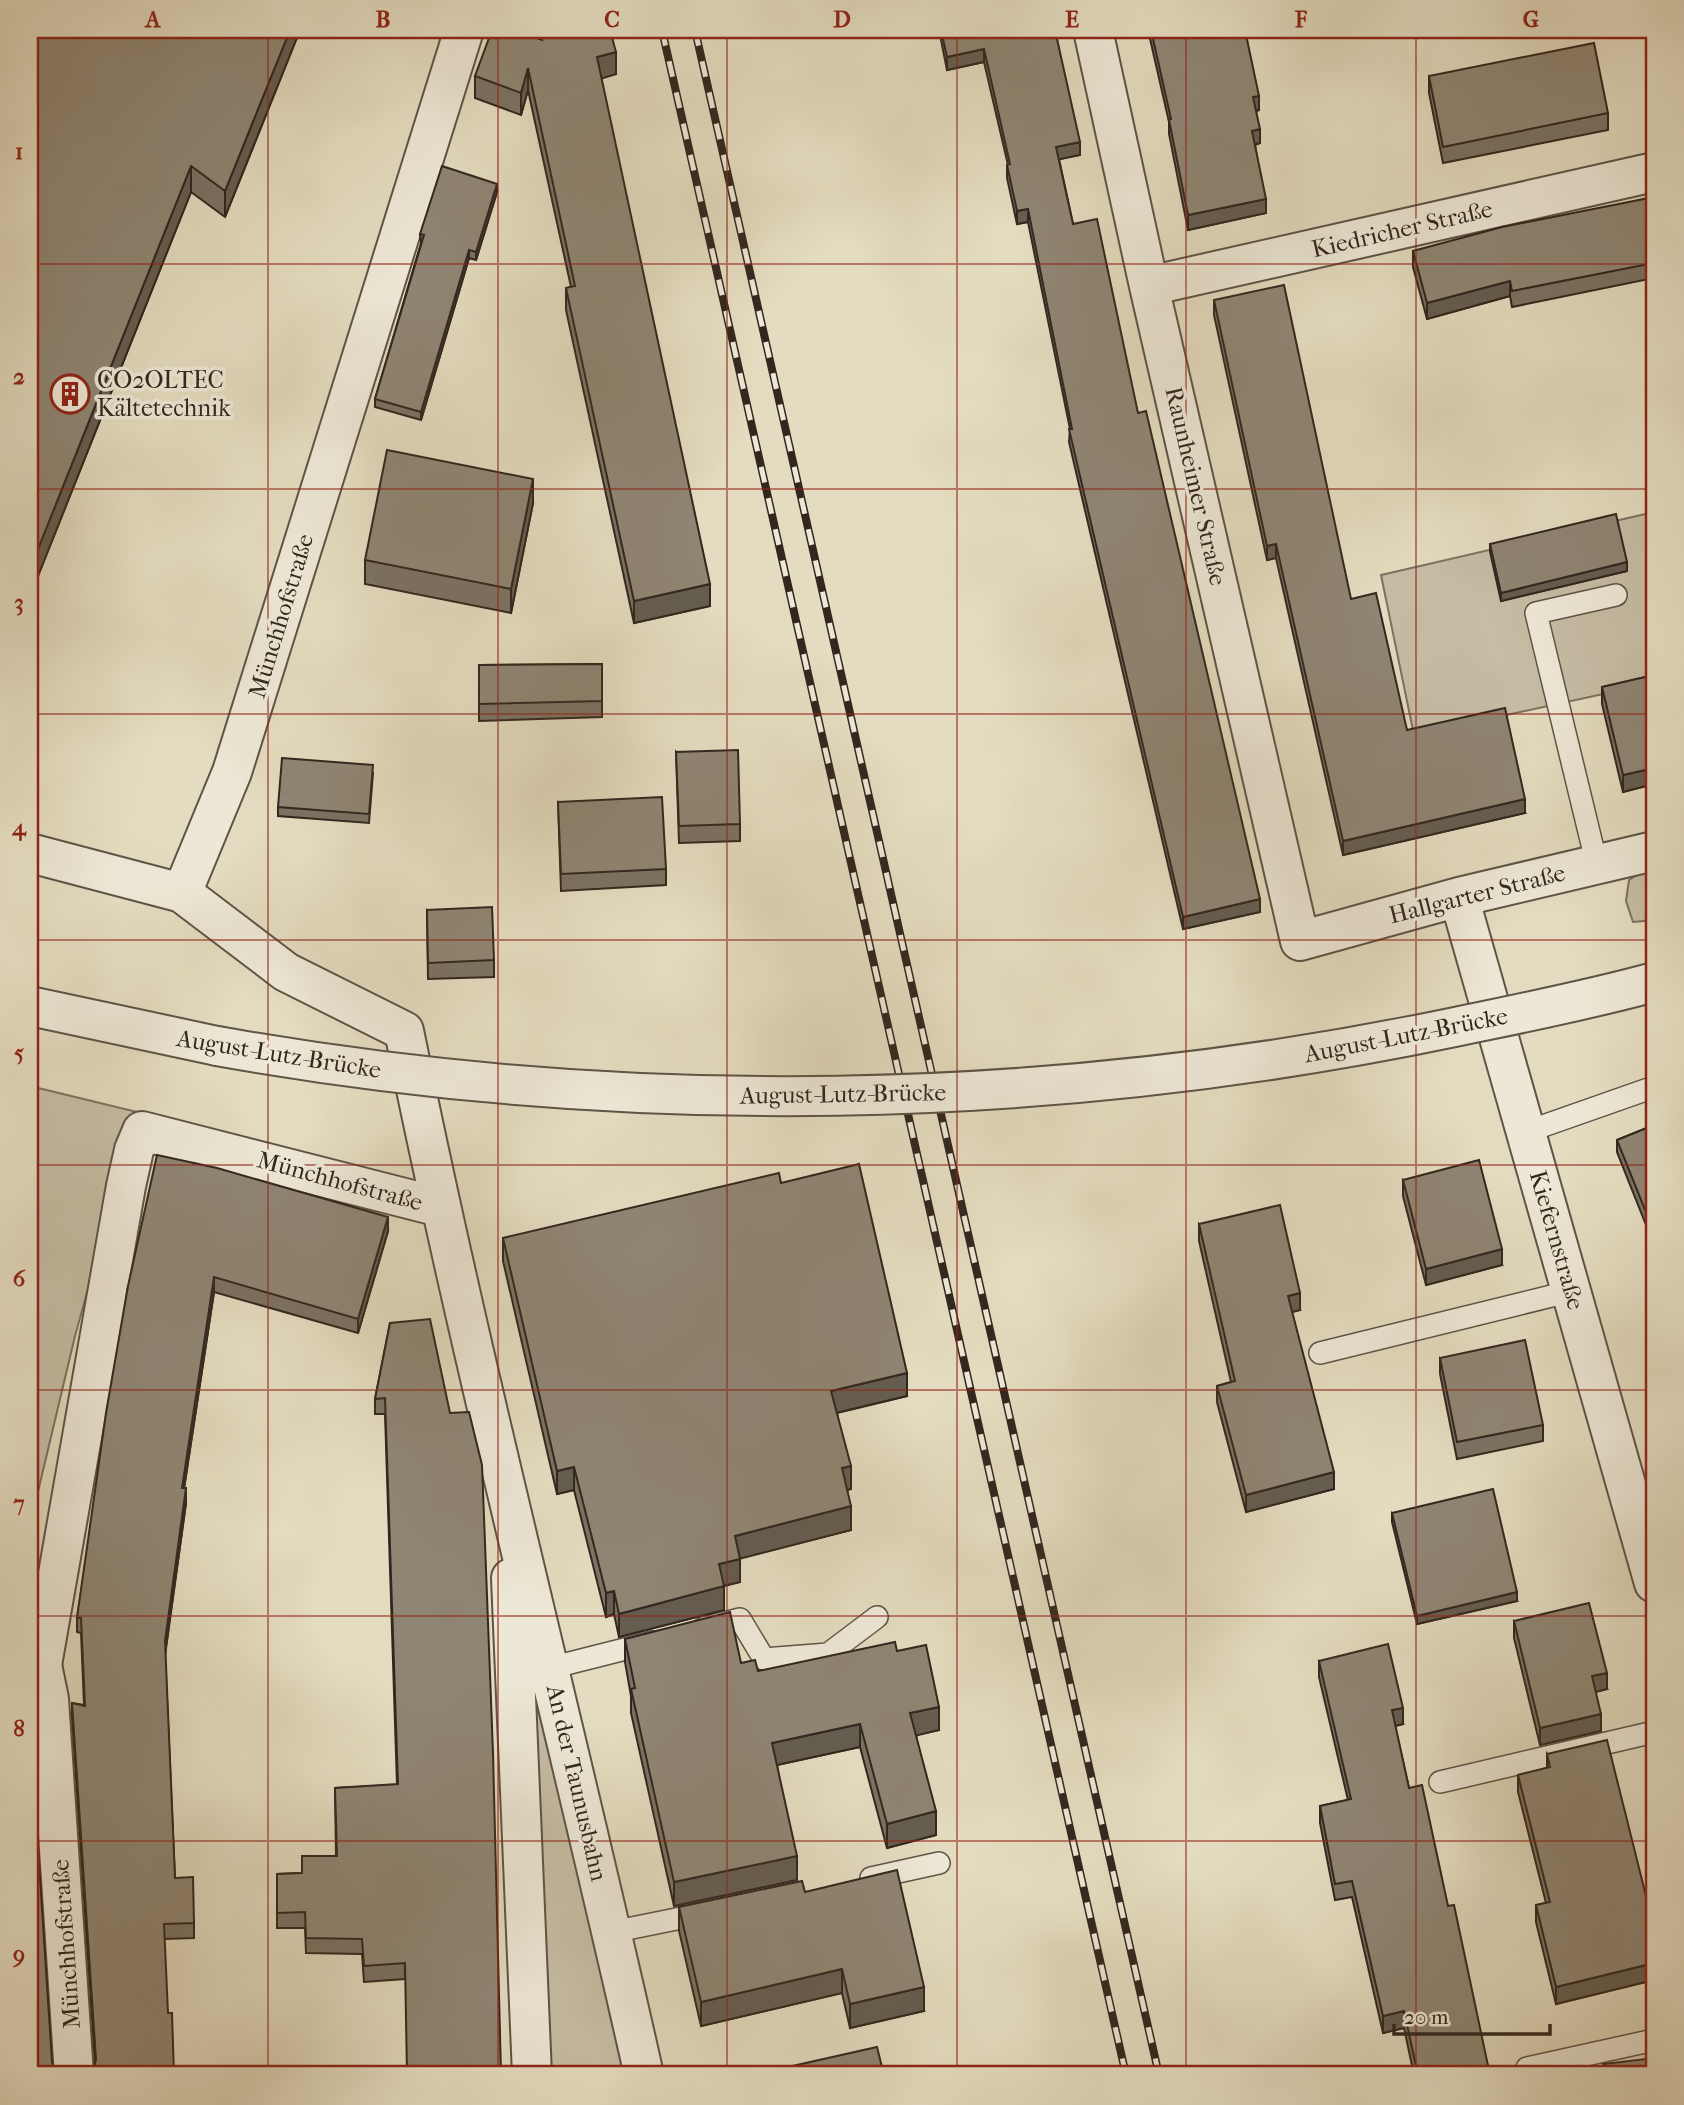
<svg xmlns="http://www.w3.org/2000/svg" width="1684" height="2105" font-family="'IM FELL French Canon',serif">
<rect width="100%" height="100%" fill="#e4dcc0"/>
<filter id="stains"><feTurbulence type="fractalNoise" baseFrequency=".00286" numOctaves="4"/><feColorMatrix values="0 0 0 0 .2 0 0 0 0 .09 0 0 0 0 .02 0 0 0 .5 -.17"/></filter>
<radialGradient id="worn" r=".72"><stop offset=".6" stop-color="#630" stop-opacity="0"/><stop offset="1" stop-color="#630" stop-opacity=".3"/></radialGradient>
<path fill="#c6bda5" stroke="#7c7262" stroke-width="2" d="M 1654,512 L 1654,683 L 1414,735 L 1381,575 Z
M 1654,864 L 1654,920 L 1633,922 L 1626,901 L 1629,880 Z
M 30,1086 L 137,1112 L 75,1336 L 36,1500 L 30,1563 Z
M 507,1492 L 644,2075 L 532,2075 Z"/>
<g fill="none" stroke-linecap="round" stroke-linejoin="round">
<g stroke="#5e5447" stroke-width="24">
<path id="service" d="M 1597,865 L 1536,613 L 1616,595
M 1526,1132 L 1654,1087
M 1320,1353 L 1572,1291
M 704,1628 L 740,1619 L 764,1659 L 828,1654 L 877,1617
M 550,1668 L 653,1642
M 1440,1782 L 1654,1732
M 871,1878 L 939,1863
M 612,1932 L 706,1913
M 1527,2068 L 1654,2040"/>
</g>
<g stroke="#5e5447" stroke-width="42">
<path id="minor" d="M 1093,30 L 1149,286 L 1300,941 L 1459,897 L 1654,851
M 1149,286 L 1654,172
M 30,853 L 182,893 L 286,972 L 404,1031 C 475,1381 566,1727 644,2075
M 182,893 L 232,772 L 464,30
M 1459,897 L 1654,1583
M 511,1578 L 532,2075
M 42,1665 L 126,1186 L 134,1150 L 142,1131 L 440,1207"/>
</g>
<g stroke="#5e5447" stroke-width="42">
<path id="tertiary" d="M 30,1006 L 217,1046
M 30,1662 L 42,1665 L 49,1699 L 74,2075"/>
</g>
<use href="#service" stroke="#ede8d6" stroke-width="21"/>
<use href="#minor" stroke="#ede8d6" stroke-width="38"/>
<use href="#tertiary" stroke="#ede8d6" stroke-width="38"/>
<g stroke="#32271f" stroke-width="8">
<path id="rail" d="M 662,30 L 1126,2075
M 695,30 L 1159,2075"/>
</g>
<use href="#rail" stroke="#ede8d6" stroke-width="5" stroke-dasharray="16" stroke-linecap="butt"/>
<g stroke="#5e5447" stroke-width="42" stroke-linecap="butt">
<path id="tertiary-bridge" d="M 217,1046 C 627,1119 1048,1112 1455,1027 C 1522,1013 1589,1000 1654,982"/>
</g>
<use href="#tertiary-bridge" stroke="#ede8d6" stroke-width="38"/>
</g>
<path fill="#7b7263" stroke="#32271f" stroke-width="2" d="M 30,30 L 300,30 L 225,217 L 191,192 L 30,596 Z
M 533,30 L 610,30 L 616,74 L 601,78 L 710,606 L 634,623 L 566,310 L 566,288 L 571,287 L 528,90 L 521,115 L 475,98 L 475,76 L 535,38 Z
M 939,30 L 1055,30 L 1080,155 L 1059,159 L 1073,224 L 1138,413 L 1260,912 L 1183,929 L 1069,442 L 1070,429 L 1028,222 L 1017,224 L 1007,178 L 1007,165 L 1008,165 L 984,62 L 947,70 Z
M 1148,30 L 1245,30 L 1259,110 L 1256,111 L 1260,143 L 1255,145 L 1266,213 L 1188,230 L 1169,134 L 1169,122 Z
M 1429,76 L 1608,113 L 1608,130 L 1443,163 L 1429,93 Z
M 497,192 L 476,260 L 469,258 L 421,420 L 375,407 L 375,399 L 421,243 L 420,234 Z
M 1654,197 L 1654,278 L 1512,307 L 1510,296 L 1427,319 L 1413,267 L 1413,251 Z
M 1214,300 L 1351,599 L 1407,730 L 1525,813 L 1343,855 L 1276,558 L 1267,560 L 1214,315 Z
M 533,503 L 511,613 L 365,584 L 365,560 Z
M 1490,544 L 1627,571 L 1501,601 L 1490,552 Z
M 602,664 L 602,717 L 479,721 L 479,665 Z
M 1654,675 L 1654,784 L 1623,792 L 1602,704 L 1602,687 Z
M 676,752 L 740,824 L 740,841 L 679,843 Z
M 373,773 L 369,823 L 278,816 L 278,807 Z
M 558,802 L 666,869 L 666,885 L 561,891 Z
M 427,910 L 494,960 L 494,977 L 428,979 Z
M 1654,1125 L 1648,1230 L 1617,1152 L 1617,1140 Z
M 1403,1180 L 1502,1265 L 1426,1285 L 1403,1196 Z
M 781,1183 L 907,1396 L 837,1413 L 851,1489 L 847,1490 L 851,1530 L 740,1558 L 740,1582 L 724,1586 L 724,1610 L 619,1637 L 614,1614 L 606,1617 L 574,1490 L 557,1494 L 503,1261 L 503,1238 Z
M 1199,1224 L 1300,1310 L 1292,1312 L 1334,1489 L 1246,1512 L 1217,1402 L 1217,1386 L 1231,1382 L 1199,1241 Z
M 388,1231 L 358,1333 L 214,1292 L 184,1488 L 186,1503 L 165,1653 L 175,1878 L 194,1923 L 194,1938 L 164,1939 L 94,2069 L 95,2063 L 72,1717 L 72,1703 L 84,1705 L 81,1633 L 77,1632 L 77,1618 L 128,1286 Z
M 390,1323 L 405,1979 L 364,1982 L 362,1954 L 306,1953 L 305,1928 L 277,1928 L 277,1874 L 302,1873 L 336,1856 L 335,1788 L 397,1785 L 385,1414 L 375,1414 L 375,1399 Z
M 1440,1358 L 1543,1425 L 1543,1441 L 1457,1459 L 1440,1374 Z
M 1392,1513 L 1517,1601 L 1417,1624 L 1392,1522 Z
M 1514,1621 L 1607,1689 L 1595,1692 L 1601,1731 L 1540,1745 L 1514,1638 Z
M 625,1639 L 741,1663 L 758,1671 L 897,1651 L 939,1730 L 916,1735 L 936,1835 L 887,1848 L 860,1747 L 777,1765 L 797,1880 L 674,1906 L 631,1713 L 631,1696 L 625,1662 Z
M 1319,1661 L 1403,1724 L 1395,1726 L 1409,1788 L 1448,1906 L 1490,2075 L 1414,2075 L 1404,2028 L 1383,2033 L 1352,1897 L 1335,1900 L 1320,1823 L 1320,1806 L 1348,1800 L 1319,1677 Z
M 1547,1754 L 1654,1928 L 1654,1980 L 1556,2004 L 1536,1922 L 1536,1905 L 1546,1903 L 1518,1792 L 1518,1775 L 1547,1768 Z
M 805,1892 L 924,2011 L 850,2028 L 842,1993 L 701,2026 L 679,1931 L 679,1907 Z"/>
<path fill="#645d50" stroke="#32271f" stroke-width="2" d="M 290,30 L 300,30 L 225,217 L 225,191 Z
M 984,49 L 984,62 L 947,70 L 947,57 Z
M 616,52 L 616,74 L 597,80 L 597,57 Z
M 528,68 L 528,90 L 521,115 L 521,93 Z
M 1259,96 L 1259,110 L 1253,112 L 1253,97 Z
M 1260,129 L 1260,143 L 1252,145 L 1252,131 Z
M 1080,142 L 1080,155 L 1056,160 L 1056,147 Z
M 191,166 L 191,192 L 30,596 L 30,569 Z
M 497,184 L 497,192 L 476,260 L 476,252 Z
M 1266,199 L 1266,213 L 1188,230 L 1188,215 Z
M 1028,209 L 1028,222 L 1017,224 L 1017,211 Z
M 469,250 L 469,258 L 421,420 L 421,412 Z
M 1510,281 L 1510,296 L 1427,319 L 1427,303 Z
M 533,479 L 533,503 L 511,613 L 511,589 Z
M 1276,544 L 1276,558 L 1267,560 L 1267,546 Z
M 1627,562 L 1627,571 L 1501,601 L 1501,593 Z
M 710,584 L 710,606 L 634,623 L 634,601 Z
M 1654,768 L 1654,784 L 1623,792 L 1623,775 Z
M 1525,799 L 1525,813 L 1343,855 L 1343,841 Z
M 1260,899 L 1260,912 L 1183,929 L 1183,917 Z
M 1654,1214 L 1654,1227 L 1648,1230 L 1648,1217 Z
M 388,1217 L 388,1231 L 358,1333 L 358,1319 Z
M 1502,1249 L 1502,1265 L 1426,1285 L 1426,1269 Z
M 214,1277 L 214,1292 L 182,1502 L 182,1488 Z
M 1300,1293 L 1300,1310 L 1288,1313 L 1288,1296 Z
M 907,1373 L 907,1396 L 831,1414 L 831,1391 Z
M 851,1466 L 851,1489 L 842,1491 L 842,1468 Z
M 574,1467 L 574,1490 L 557,1494 L 557,1471 Z
M 1334,1472 L 1334,1489 L 1246,1512 L 1246,1495 Z
M 186,1488 L 186,1503 L 165,1656 L 165,1641 Z
M 851,1506 L 851,1530 L 735,1560 L 735,1536 Z
M 740,1559 L 740,1582 L 719,1587 L 719,1564 Z
M 724,1586 L 724,1610 L 619,1637 L 619,1614 Z
M 614,1591 L 614,1614 L 606,1617 L 606,1593 Z
M 1517,1592 L 1517,1601 L 1417,1624 L 1417,1616 Z
M 1607,1673 L 1607,1689 L 1592,1693 L 1592,1676 Z
M 939,1707 L 939,1730 L 910,1737 L 910,1713 Z
M 1403,1708 L 1403,1724 L 1392,1727 L 1392,1710 Z
M 1601,1714 L 1601,1731 L 1540,1745 L 1540,1728 Z
M 860,1724 L 860,1747 L 772,1766 L 772,1743 Z
M 936,1811 L 936,1835 L 887,1848 L 887,1824 Z
M 797,1856 L 797,1880 L 674,1906 L 674,1882 Z
M 1654,1963 L 1654,1980 L 1556,2004 L 1556,1987 Z
M 842,1969 L 842,1993 L 701,2026 L 701,2002 Z
M 924,1987 L 924,2011 L 850,2028 L 850,2004 Z
M 1404,2011 L 1404,2028 L 1383,2033 L 1383,2016 Z"/>
<path fill="#8f8573" stroke="#32271f" stroke-width="2" d="M 30,30 L 290,30 L 225,191 L 191,166 L 30,569 Z
M 492,30 L 514,30 L 542,40 L 539,30 L 610,30 L 616,52 L 597,57 L 710,584 L 634,601 L 566,288 L 575,286 L 528,68 L 521,93 L 475,76 Z
M 941,30 L 1055,30 L 1080,142 L 1056,147 L 1073,224 L 1097,219 L 1138,413 L 1146,411 L 1260,899 L 1183,917 L 1069,429 L 1072,429 L 1028,209 L 1017,211 L 1007,165 L 1010,164 L 984,49 L 947,57 Z
M 1151,30 L 1245,30 L 1259,96 L 1253,97 L 1260,129 L 1252,131 L 1266,199 L 1188,215 L 1169,120 L 1171,119 Z
M 1594,43 L 1608,113 L 1443,147 L 1429,76 Z
M 442,166 L 497,184 L 476,252 L 469,250 L 421,412 L 375,399 L 424,235 L 420,234 Z
M 1654,197 L 1654,263 L 1512,291 L 1510,281 L 1427,303 L 1413,251 L 1502,227 Z
M 1284,285 L 1351,599 L 1376,593 L 1407,730 L 1505,708 L 1525,799 L 1343,841 L 1276,544 L 1267,546 L 1214,300 Z
M 387,450 L 533,479 L 511,589 L 365,560 Z
M 1616,514 L 1627,562 L 1501,593 L 1490,544 Z
M 602,664 L 602,701 L 479,704 L 479,665 Z
M 1654,675 L 1654,768 L 1623,775 L 1602,687 Z
M 738,750 L 740,824 L 679,826 L 676,752 Z
M 282,758 L 373,765 L 369,814 L 278,807 Z
M 662,797 L 666,869 L 561,874 L 558,802 Z
M 492,907 L 494,960 L 428,963 L 427,910 Z
M 1654,1125 L 1654,1214 L 1648,1217 L 1617,1140 Z
M 157,1155 L 217,1168 L 388,1217 L 358,1319 L 214,1277 L 182,1488 L 186,1488 L 165,1641 L 175,1878 L 193,1877 L 194,1923 L 164,1924 L 168,2013 L 172,2013 L 174,2075 L 89,2075 L 94,2069 L 96,2059 L 72,1703 L 85,1706 L 81,1618 L 77,1618 L 106,1413 L 128,1286 Z
M 1479,1160 L 1502,1249 L 1426,1269 L 1403,1180 Z
M 859,1164 L 907,1373 L 831,1391 L 851,1466 L 842,1468 L 851,1506 L 735,1536 L 740,1559 L 719,1564 L 724,1586 L 619,1614 L 614,1591 L 606,1593 L 574,1467 L 557,1471 L 503,1238 L 779,1173 L 781,1183 Z
M 1280,1205 L 1300,1293 L 1288,1296 L 1334,1472 L 1246,1495 L 1217,1386 L 1235,1381 L 1199,1224 Z
M 430,1319 L 450,1413 L 469,1412 L 482,1465 L 493,1753 L 501,2075 L 407,2075 L 405,1963 L 364,1966 L 362,1939 L 306,1938 L 305,1912 L 277,1913 L 277,1874 L 302,1873 L 302,1856 L 337,1856 L 335,1788 L 398,1784 L 385,1398 L 375,1399 L 390,1323 Z
M 1525,1340 L 1543,1425 L 1457,1442 L 1440,1358 Z
M 1493,1489 L 1517,1592 L 1417,1616 L 1392,1513 Z
M 1589,1603 L 1607,1673 L 1592,1676 L 1601,1714 L 1540,1728 L 1514,1621 Z
M 730,1612 L 741,1663 L 755,1660 L 758,1671 L 895,1642 L 897,1651 L 926,1645 L 939,1707 L 910,1713 L 936,1811 L 887,1824 L 860,1724 L 772,1743 L 797,1856 L 674,1882 L 631,1689 L 635,1688 L 625,1639 Z
M 1388,1644 L 1403,1708 L 1392,1710 L 1409,1788 L 1422,1785 L 1448,1906 L 1454,1905 L 1490,2075 L 1418,2075 L 1404,2011 L 1383,2016 L 1352,1881 L 1335,1884 L 1320,1806 L 1351,1799 L 1319,1661 Z
M 30,1724 L 52,2062 L 56,2073 L 59,2075 L 30,2075 Z
M 1607,1740 L 1654,1928 L 1654,1963 L 1556,1987 L 1536,1905 L 1550,1902 L 1518,1775 L 1550,1767 L 1547,1754 Z
M 897,1870 L 924,1987 L 850,2004 L 842,1969 L 701,2002 L 679,1907 L 802,1881 L 805,1892 Z
M 877,2047 L 884,2075 L 757,2075 L 757,2074 Z
M 1654,2058 L 1654,2075 L 1605,2075 L 1603,2064 Z"/>
<path fill="none" stroke="#8f2418" stroke-width="2" stroke-opacity="0.55" d="M 268,30 L 268,2075M 498,30 L 498,2075M 727,30 L 727,2075M 957,30 L 957,2075M 1186,30 L 1186,2075M 1416,30 L 1416,2075M 30,264 L 1654,264M 30,489 L 1654,489M 30,714 L 1654,714M 30,940 L 1654,940M 30,1165 L 1654,1165M 30,1390 L 1654,1390M 30,1616 L 1654,1616M 30,1841 L 1654,1841"/>
<defs>
<g id="building-ring" transform="scale(2.0125)"><circle r="9.5" fill="#ede8d6" stroke="#8f2418" stroke-width="1.5"/><path d="M-4-6H4V6H1V3H-1V6H-4ZM-2.5-4.3h1.7v1.8h-1.7ZM.8-4.3h1.7v1.8H.8ZM-2.5-1h1.7V.8h-1.7ZM.8-1h1.7V.8H.8Z" fill="#8f2418"/></g>
</defs>
<g fill-rule="evenodd">
<use href="#building-ring" x="70" y="394"/>
</g>
<g text-anchor="middle" dominant-baseline="central" stroke-width="7" stroke-linejoin="round" paint-order="stroke">
<g font-size="24" fill="#32271f" stroke="#ede8d6">
<text transform="translate(1402 229) rotate(-13)">Kiedricher Straße</text>
<text transform="translate(1196 486) rotate(77)">Raunheimer Straße</text>
<text transform="translate(281 616) rotate(-73)">Münchhofstraße</text>
<text transform="translate(1477 894) rotate(-14)">Hallgarter Straße</text>
<text transform="translate(1406 1035) rotate(-11)">August-Lutz-Brücke</text>
<text transform="translate(279 1054) rotate(9)">August-Lutz-Brücke</text>
<text transform="translate(843 1094) rotate(-1)">August-Lutz-Brücke</text>
<text transform="translate(340 1181) rotate(15)">Münchhofstraße</text>
<text transform="translate(1557 1240) rotate(74)">Kiefernstraße</text>
<text transform="translate(577 1783) rotate(77)">An der Taunusbahn</text>
<text transform="translate(66 1944) rotate(-94)">Münchhofstraße</text>
</g>
<g font-size="24" fill="#32271f" stroke="#ede8d6" text-anchor="start">
<text x="97" y="380">CO2OLTEC<tspan x="97" dy="28">Kältetechnik</tspan></text>
</g>
</g>
<rect width="1684" height="2105" fill="none" stroke="#e4dcc0" stroke-width="77"/>
<path d="M1394 2024v10h156v-10" fill="none" stroke="#32271f" stroke-width="3.5"/>
<text x="1404" y="2024" font-size="21" fill="#32271f" stroke="#ede8d6" stroke-width="5" paint-order="stroke">20 m</text>
<rect x="38" y="38" width="1608" height="2028" fill="none" stroke="#8f2418" stroke-width="2.5"/>
<g font-size="23" text-anchor="middle" font-weight="bold" fill="#8f2418">
<text x="153" y="27">A</text>
<text x="383" y="27">B</text>
<text x="612" y="27">C</text>
<text x="842" y="27">D</text>
<text x="1072" y="27">E</text>
<text x="1301" y="27">F</text>
<text x="1531" y="27">G</text>
<text x="19" y="159">1</text>
<text x="19" y="384">2</text>
<text x="19" y="610">3</text>
<text x="19" y="835">4</text>
<text x="19" y="1060">5</text>
<text x="19" y="1286">6</text>
<text x="19" y="1511">7</text>
<text x="19" y="1736">8</text>
<text x="19" y="1962">9</text>
</g>
<rect width="100%" height="100%" filter="url(#stains)"/>
<rect width="100%" height="100%" fill="url(#worn)"/>
</svg>
